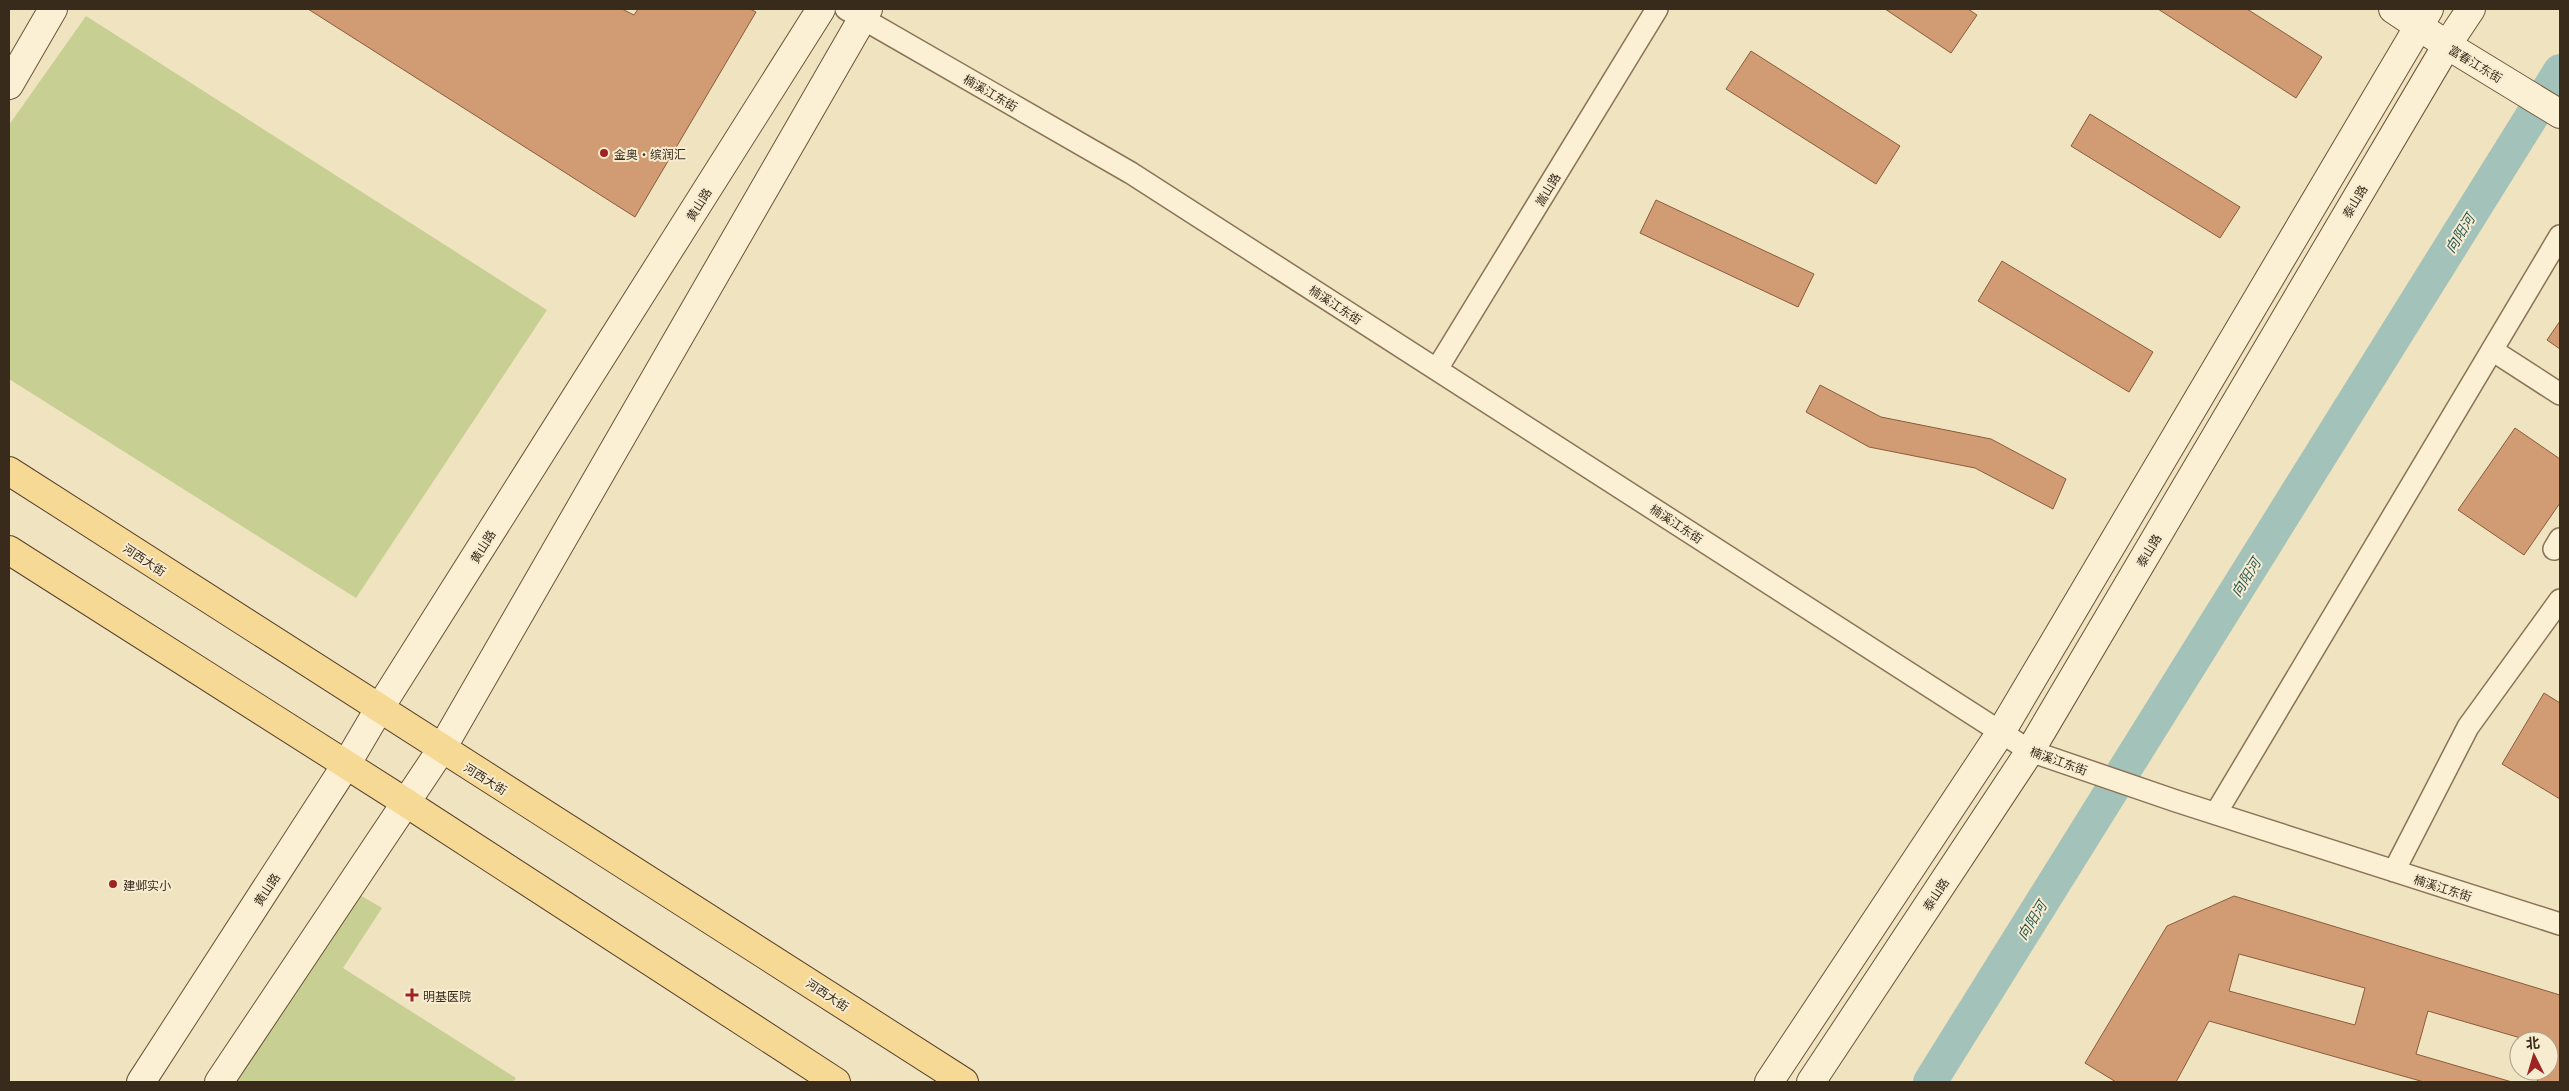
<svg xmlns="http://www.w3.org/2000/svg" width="2569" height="1091" font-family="Georgia,'Noto Sans SC',serif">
<rect width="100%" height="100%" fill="#f0e3c0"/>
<path fill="#c7cf93" d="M 86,16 L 547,310 L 356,598 L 9,379 L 9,125 Z
M 353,891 L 382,908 L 343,968 L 516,1078 L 513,1082 L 220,1082 Z"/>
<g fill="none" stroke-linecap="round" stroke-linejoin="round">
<path stroke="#a3c2b9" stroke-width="34" d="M 1930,1082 L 2560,71"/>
</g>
<path fill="#d19c73" stroke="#8b5c3b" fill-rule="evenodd" d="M 308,9 L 622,9 L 634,15 L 638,9 L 750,9 L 756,12 L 635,217 Z
M 1885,9 L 1968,9 L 1977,15 L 1951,53 Z
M 2158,9 L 2247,9 L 2322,57 L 2296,98 Z
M 1751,51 L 1900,146 L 1876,184 L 1726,89 Z
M 2090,114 L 2240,207 L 2220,238 L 2071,146 Z
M 1656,200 L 1814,274 L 1798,307 L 1640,233 Z
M 2002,261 L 2153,352 L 2129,392 L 1978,301 Z
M 2560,321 L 2560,349 L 2547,340 Z
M 1820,385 L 1881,417 L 1991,439 L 2066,479 L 2053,509 L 1975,468 L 1869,447 L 1806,412 Z
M 2515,428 L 2560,459 L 2560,503 L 2524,555 L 2458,510 Z
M 2544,693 L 2560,703 L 2560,799 L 2502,764 Z
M 2234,896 L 2560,995 L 2560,1082 L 2424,1082 L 2209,1021 L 2176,1082 L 2116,1082 L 2085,1063 L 2167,926 ZM 2519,1041 L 2549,1041 L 2549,1071 L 2519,1071 Z
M 2239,954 L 2365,988 L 2355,1025 L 2229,991 Z
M 2428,1011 L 2531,1041 L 2519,1041 L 2519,1071 L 2540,1071 L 2537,1082 L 2512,1082 L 2416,1054 Z"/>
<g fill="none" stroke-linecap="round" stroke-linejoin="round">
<g stroke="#8a7357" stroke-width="24">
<path id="street" d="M 846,9 L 1131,173 L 2030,751 L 2176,801 L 2560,924
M 2492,350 L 2560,394
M 1437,369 L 1657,9
M 2554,549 L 2560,539
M 2216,813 L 2560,236
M 2394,871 L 2468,727 L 2560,600"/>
</g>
<g stroke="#6c543a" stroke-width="30">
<path id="secondary" d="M 2393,9 L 2447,45 L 2560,114
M 9,85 L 53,9
M 141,1082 L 346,765 L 379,709 L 821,9
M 219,1082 L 441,750 L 868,9
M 1769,1082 L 2001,732 L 2429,9
M 1811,1082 L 2030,751 L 2447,45 L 2471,9"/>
</g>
<g stroke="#58412b" stroke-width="30">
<path id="primary" d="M 9,471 L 964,1082
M 9,550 L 405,802 L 836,1082"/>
</g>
<use href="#street" stroke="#fbf0d3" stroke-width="21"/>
<use href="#secondary" stroke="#fbf0d3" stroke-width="28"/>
<use href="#primary" stroke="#f6d995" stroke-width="28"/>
</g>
<g fill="#9d2423" stroke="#f7ecd0" stroke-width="2">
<circle cx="604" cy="153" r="5"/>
<circle cx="113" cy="884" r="5"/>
<path d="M409.5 987.5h5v5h5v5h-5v5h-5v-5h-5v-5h5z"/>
</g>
<g text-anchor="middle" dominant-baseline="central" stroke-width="4" stroke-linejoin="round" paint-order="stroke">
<g font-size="12" fill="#392b1c" stroke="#f7ecd0">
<text transform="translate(2476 63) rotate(31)">富春江东街</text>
<text transform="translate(991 92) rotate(30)">楠溪江东街</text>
<text transform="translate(1547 189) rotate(-59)">嵩山路</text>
<text transform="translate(2354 201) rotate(-59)">泰山路</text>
<text transform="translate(698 204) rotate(-58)">黄山路</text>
<text transform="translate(1336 304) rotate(33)">楠溪江东街</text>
<text transform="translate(1677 523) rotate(33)">楠溪江东街</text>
<text transform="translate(482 546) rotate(-58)">黄山路</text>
<text transform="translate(2148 550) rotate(-59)">泰山路</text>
<text transform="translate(145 559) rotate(33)">河西大街</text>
<text transform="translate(2059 760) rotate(20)">楠溪江东街</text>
<text transform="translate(486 778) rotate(32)">河西大街</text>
<text transform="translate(2443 887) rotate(18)">楠溪江东街</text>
<text transform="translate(266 889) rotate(-57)">黄山路</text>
<text transform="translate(1935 894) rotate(-57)">泰山路</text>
<text transform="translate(828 994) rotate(33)">河西大街</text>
</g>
<g font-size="12" fill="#392b1c" stroke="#f7ecd0" text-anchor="start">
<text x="614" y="153">金奥·缤润汇</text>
<text x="123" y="884">建邺实小</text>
<text x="423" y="995">明基医院</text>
</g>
<g font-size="14" font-style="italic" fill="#2a5a57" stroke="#f7ecd0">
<text transform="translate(2459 233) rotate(-58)">向阳河</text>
<text transform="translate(2245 577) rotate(-58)">向阳河</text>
<text transform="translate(2031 920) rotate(-58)">向阳河</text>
</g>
</g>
<rect width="2569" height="1091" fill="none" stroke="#392b1c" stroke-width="20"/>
<g transform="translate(2534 1056) rotate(355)"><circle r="24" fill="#f7ecd0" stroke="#ab9f88"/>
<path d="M0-4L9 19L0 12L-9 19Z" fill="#9d2423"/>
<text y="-8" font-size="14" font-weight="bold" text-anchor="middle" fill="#392b1c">北</text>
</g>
</svg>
